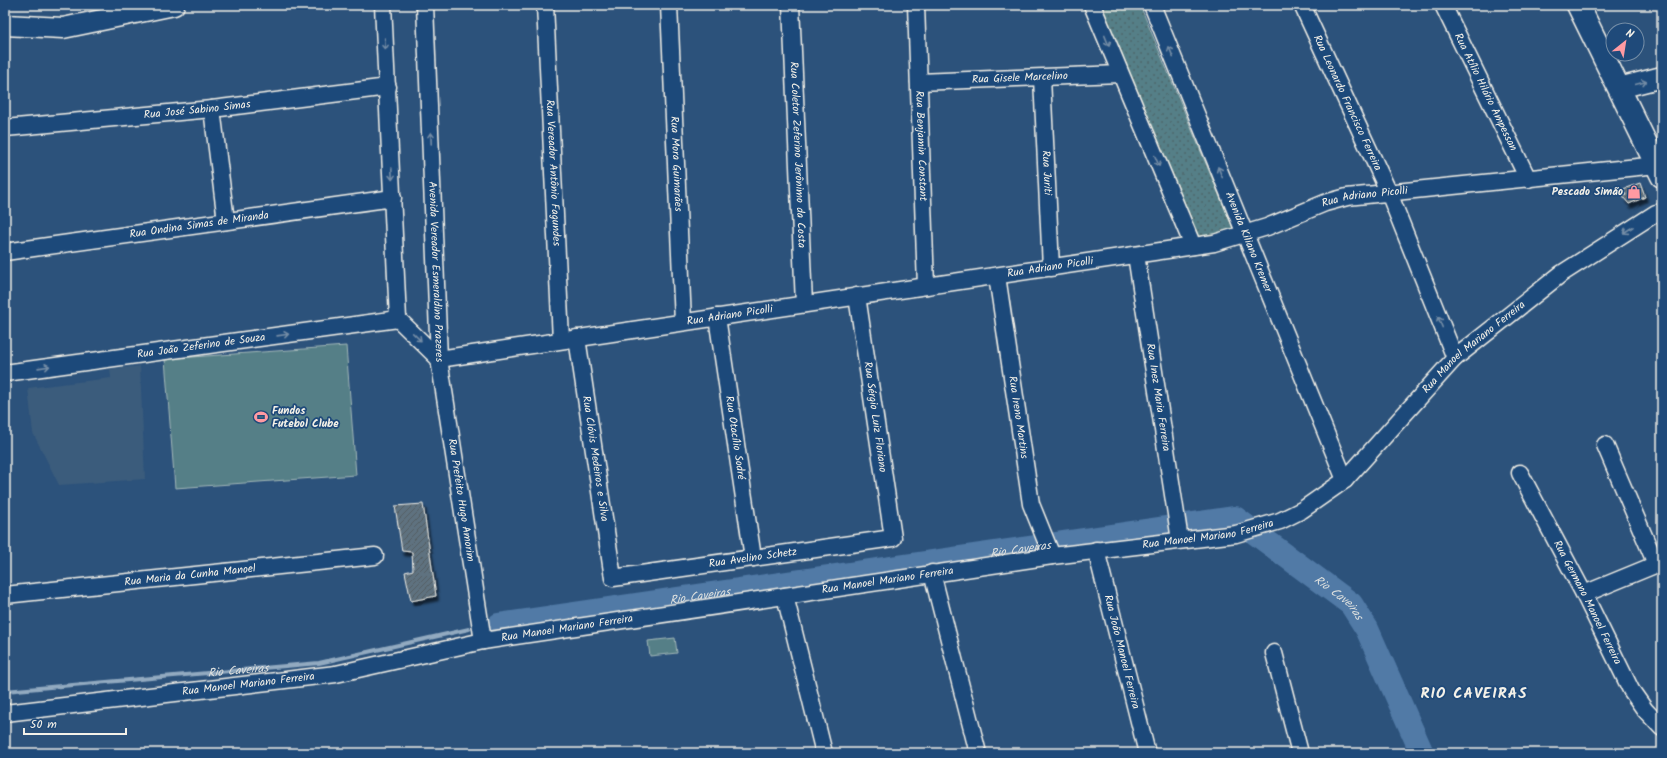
<svg xmlns="http://www.w3.org/2000/svg" width="1667" height="758" font-family="Kalam,sans-serif">
<defs>
<pattern id="grass-dots" width="8" height="8" patternUnits="userSpaceOnUse"><rect width="8" height="8" fill="#547f87"/><path d="M2 2h.1M6 6h.1" fill="none" stroke="#4f666a" stroke-width="1.8" stroke-linecap="round"/></pattern>
<pattern id="building-hatch" width="6" height="6" patternUnits="userSpaceOnUse"><rect width="6" height="6" fill="#5f7280"/><path d="M-1 1l2-2M0 6l6-6M5 7l2-2" fill="none" stroke="#535b60"/></pattern>
<filter id="shadow"><feDropShadow dx="2.5" dy="4.5" stdDeviation="1" flood-color="#0009"/></filter>
</defs>
<rect width="100%" height="100%" fill="#2c527b"/>
<filter id="ink" filterUnits="userSpaceOnUse"><feTurbulence type="fractalNoise" baseFrequency=".025" numOctaves="2"/><feDisplacementMap in="SourceGraphic" scale="8" xChannelSelector="R" yChannelSelector="G"/><feConvolveMatrix kernelMatrix="1 2 1 2 8 2 1 2 1" color-interpolation-filters="sRGB"/></filter>
<g filter="url(#ink)">
<path fill="#3b5c7c" d="M 140,366 L 145,479 L 59,485 L 33,433 L 28,388 L 111,378 L 110,369 Z"/>
<path fill="url(#grass-dots)" stroke="#a4b8b8" d="M 1099,5 L 1140,5 L 1234,231 L 1196,238 Z"/>
<path fill="#547f87" stroke="#a4b8b8" d="M 346,346 L 356,475 L 175,488 L 165,359 Z
M 675,638 L 677,653 L 650,656 L 648,641 Z"/>
<g fill="none" stroke-linecap="round" stroke-linejoin="round">
<path stroke="#92aac0" stroke-width="4" id="s1" d="M 5,691 L 319,663 L 469,629"/>
<path stroke="#517aa6" stroke-width="24" id="s2" d="M 499,625 L 1235,518 L 1351,604 L 1367,629 L 1422,753"/>
</g>
<path fill="url(#building-hatch)" stroke="#f4f1e8" filter="url(#shadow)" d="M 1640,183 L 1645,197 L 1629,204 L 1623,197 L 1626,195 L 1623,189 Z
M 423,504 L 436,596 L 411,601 L 405,572 L 413,570 L 412,552 L 402,551 L 395,506 Z"/>
<g fill="none" stroke-linecap="round" stroke-linejoin="round">
<g stroke="#f4f1e8" stroke-width="19">
<g id="minor">
<path d="M 383,5 L 398,319 L 439,359"/>
<path id="s3" d="M 425,5 L 439,359 L 483,641"/>
<path id="s4" d="M 545,5 L 561,340"/>
<path id="s5" d="M 669,5 L 683,322"/>
<path id="s6" d="M 791,5 L 804,304"/>
<path id="s7" d="M 916,5 L 926,286"/>
<path d="M 1092,5 L 1193,246"/>
<path id="s8" d="M 1152,5 L 1345,480"/>
<path id="s9" d="M 1302,5 L 1389,193 L 1455,358"/>
<path id="s10" d="M 1443,5 L 1528,179"/>
<path id="s11" d="M 1042,78 L 1051,268"/>
<path id="s12" d="M 919,82 L 1120,74"/>
<path d="M 212,109 L 226,221"/>
<path id="s13" d="M 5,128 L 212,109 L 388,87"/>
<path id="s14" d="M 5,252 L 393,198"/>
<path id="s15" d="M 1136,255 L 1180,540"/>
<path id="s16" d="M 997,276 L 1031,504 L 1052,556"/>
<path id="s17" d="M 717,317 L 753,558"/>
<path id="s18" d="M 577,338 L 613,578 L 893,538 L 857,296"/>
<path id="s19" d="M 439,359 L 1214,243 L 1267,227 L 1325,203 L 1347,197 L 1657,165"/>
<path id="s20" d="M 5,373 L 398,319"/>
<path d="M 1605,445 L 1656,564"/>
<path id="s21" d="M 1520,473 L 1584,594 L 1631,690 L 1645,710 L 1662,728"/>
<path id="s22" d="M 1096,550 L 1147,753"/>
<path d="M 932,573 L 978,753"/>
<path d="M 1584,594 L 1662,562"/>
<path id="s23" d="M 5,595 L 375,556"/>
<path d="M 785,596 L 824,753"/>
<path d="M 1274,653 L 1300,753"/>
<path id="s24" d="M 5,713 L 336,674 L 483,641 L 1052,556 L 1236,534 L 1280,521 L 1302,510 L 1345,480 L 1455,358 L 1561,274 L 1656,213 L 1662,212"/>
</g>
</g>
<g stroke="#f4f1e8" stroke-width="23">
<path id="tertiary" d="M 5,25 L 63,28 L 174,5
M 1619,88 L 1662,77"/>
</g>
<g stroke="#f4f1e8" stroke-width="25">
<path id="secondary" d="M 1578,5 L 1662,176"/>
</g>
<use href="#minor" stroke="#1f4a7a" stroke-width="16"/>
<use href="#tertiary" stroke="#1f4a7a" stroke-width="20"/>
<use href="#secondary" stroke="#1f4a7a" stroke-width="22"/>
</g>
<defs><path id="oneway-shaft" d="M-6 0H5M1.5-3L5.5 0L1.5 3" fill="none" stroke-width="1.6" stroke-linecap="round" stroke-linejoin="round"/></defs>
<g stroke="#748da6">
<use href="#oneway-shaft" transform="translate(1107 41) rotate(68)"/>
<use href="#oneway-shaft" transform="translate(385 44) rotate(87)"/>
<use href="#oneway-shaft" transform="translate(1171 52) rotate(-112)"/>
<use href="#oneway-shaft" transform="translate(1641 83) rotate(-14)"/>
<use href="#oneway-shaft" transform="translate(431 138) rotate(-92)"/>
<use href="#oneway-shaft" transform="translate(1157 161) rotate(67)"/>
<use href="#oneway-shaft" transform="translate(1220 172) rotate(-112)"/>
<use href="#oneway-shaft" transform="translate(392 174) rotate(88)"/>
<use href="#oneway-shaft" transform="translate(1628 230) rotate(147)"/>
<use href="#oneway-shaft" transform="translate(1440 322) rotate(-112)"/>
<use href="#oneway-shaft" transform="translate(283 335) rotate(-8)"/>
<use href="#oneway-shaft" transform="translate(417 337) rotate(44)"/>
<use href="#oneway-shaft" transform="translate(44 367) rotate(-8)"/>
</g>
</g>
<defs>
<g id="shop-bare" transform="scale(1.08)"><path d="M-5-2.5h2.3a2.7 3.5 0 0 1 5.4 0H5L5.5 6h-11ZM-1.5-2.5h3a1.5 2.3 0 0 0-3 0Z" fill="#ff9aa2" stroke="#1f4a7a" stroke-width="2.5" paint-order="stroke"/></g>
<g id="stadium-bare" transform="scale(1.08)"><path d="M0-5a6.5 5 0 1 0 0 10a6.5 5 0 1 0 0-10ZM-3.5-1.8h7v3.6h-7Z" fill="#ff9aa2" stroke="#1f4a7a" stroke-width="2.5" paint-order="stroke"/></g>
</defs>
<g fill-rule="evenodd">
<use href="#shop-bare" x="1634" y="192"/>
<use href="#stadium-bare" x="261" y="417"/>
</g>
<g text-anchor="middle" dominant-baseline="central" stroke-width="3.5" stroke-linejoin="round" paint-order="stroke">
<g font-size="11" fill="#f4f1e8" stroke="#1f4a7a">
<text stroke="none"><textPath href="#s12" startOffset="101">Rua Gisele Marcelino</textPath></text>
<text stroke="none"><textPath href="#s10" startOffset="97">Rua Atílio Hilário Ampessan</textPath></text>
<text stroke="none"><textPath href="#s9" startOffset="108">Rua Leonardo Francisco Ferreira</textPath></text>
<text stroke="none"><textPath href="#s13" startOffset="193">Rua José Sabino Simas</textPath></text>
<text stroke="none"><textPath href="#s7" startOffset="141">Rua Benjamin Constant</textPath></text>
<text stroke="none"><textPath href="#s6" startOffset="150">Rua Coletor Zeferino Jerônimo da Costa</textPath></text>
<text stroke="none"><textPath href="#s5" startOffset="159">Rua Mora Guimarães</textPath></text>
<text stroke="none"><textPath href="#s4" startOffset="168">Rua Vereador Antônio Fagundes</textPath></text>
<text stroke="none"><textPath href="#s11" startOffset="95">Rua Juriti</textPath></text>
<text stroke="none"><textPath href="#s19" startOffset="942">Rua Adriano Picolli</textPath></text>
<text stroke="none"><textPath href="#s14" startOffset="196">Rua Ondina Simas de Miranda</textPath></text>
<text stroke="none"><textPath href="#s8" startOffset="256">Avenida Kiliano Kremer</textPath></text>
<text stroke="none"><textPath href="#s3" startOffset="267">Avenida Vereador Esmeraldino Prazeres</textPath></text>
<text stroke="none"><textPath href="#s19" startOffset="618">Rua Adriano Picolli</textPath></text>
<text stroke="none"><textPath href="#s19" startOffset="294">Rua Adriano Picolli</textPath></text>
<text stroke="none"><textPath href="#s20" startOffset="198">Rua João Zeferino de Souza</textPath></text>
<text stroke="none"><textPath href="#s24" startOffset="1553">Rua Manoel Mariano Ferreira</textPath></text>
<text stroke="none"><textPath href="#s15" startOffset="144">Rua Inez Maria Ferreira</textPath></text>
<text transform="translate(875 417) rotate(82)">Rua Sérgio Luiz Floriano</text>
<text stroke="none"><textPath href="#s16" startOffset="143">Rua Ireno Martins</textPath></text>
<text stroke="none"><textPath href="#s17" startOffset="122">Rua Otacílio Sodré</textPath></text>
<text stroke="none"><textPath href="#s18" startOffset="122">Rua Clóvis Medeiros e Silva</textPath></text>
<text stroke="none"><textPath href="#s3" startOffset="497">Rua Prefeito Hugo Amorim</textPath></text>
<text stroke="none"><textPath href="#s24" startOffset="1217">Rua Manoel Mariano Ferreira</textPath></text>
<text stroke="none"><textPath href="#s18" startOffset="384">Rua Avelino Schetz</textPath></text>
<text stroke="none"><textPath href="#s23" startOffset="186">Rua Maria da Cunha Manoel</textPath></text>
<text stroke="none"><textPath href="#s24" startOffset="893">Rua Manoel Mariano Ferreira</textPath></text>
<text stroke="none"><textPath href="#s21" startOffset="146">Rua Germano Manoel Ferreira</textPath></text>
<text stroke="none"><textPath href="#s24" startOffset="569">Rua Manoel Mariano Ferreira</textPath></text>
<text stroke="none"><textPath href="#s22" startOffset="105">Rua João Manoel Ferreira</textPath></text>
<text stroke="none"><textPath href="#s24" startOffset="245">Rua Manoel Mariano Ferreira</textPath></text>
</g>
<g font-size="11" font-weight="bold" fill="#f4f1e8" stroke="#1f4a7a" text-anchor="end">
<text x="1623" y="192">Pescado Simão</text>
<text x="272" y="411" text-anchor="start">Fundos<tspan x="272" dy="13">Futebol Clube</tspan></text>
</g>
<g font-size="12" font-style="italic" fill="#dcdfde" stroke="#1f4a7a">
<text stroke="none"><textPath href="#s2" startOffset="527">Rio Caveiras</textPath></text>
<text stroke="none"><textPath href="#s2" startOffset="203">Rio Caveiras</textPath></text>
<text stroke="none"><textPath href="#s2" startOffset="875">Rio Caveiras</textPath></text>
<text stroke="none"><textPath href="#s1" startOffset="234">Rio Caveiras</textPath></text>
</g>
<g font-size="15" font-weight="bold" letter-spacing="1" fill="#f4f1e8" stroke="#1f4a7a">
<text x="1474" y="694">RIO CAVEIRAS</text>
</g>
</g>
<rect width="1667" height="758" fill="none" stroke="#1f4a7a" stroke-width="20"/>
<rect x="10" y="10" width="1647" height="738" fill="none" stroke="#f4f1e8" stroke-width="1.5" filter="url(#ink)"/>
<g transform="translate(1625 42) rotate(30)"><circle r="19" fill="#1f4a7a" stroke="#748da6"/>
<path d="M0-3L7 15L0 10L-7 15Z" fill="#ff9aa2"/>
<text y="-6" font-size="11" font-weight="bold" text-anchor="middle" fill="#f4f1e8">N</text>
</g>
<path d="M24 728v6h102v-6" fill="none" stroke="#f4f1e8" stroke-width="2"/>
<text x="30" y="728" font-size="12" fill="#f4f1e8" stroke="#1f4a7a" stroke-width="3" paint-order="stroke">50 m</text>
</svg>
